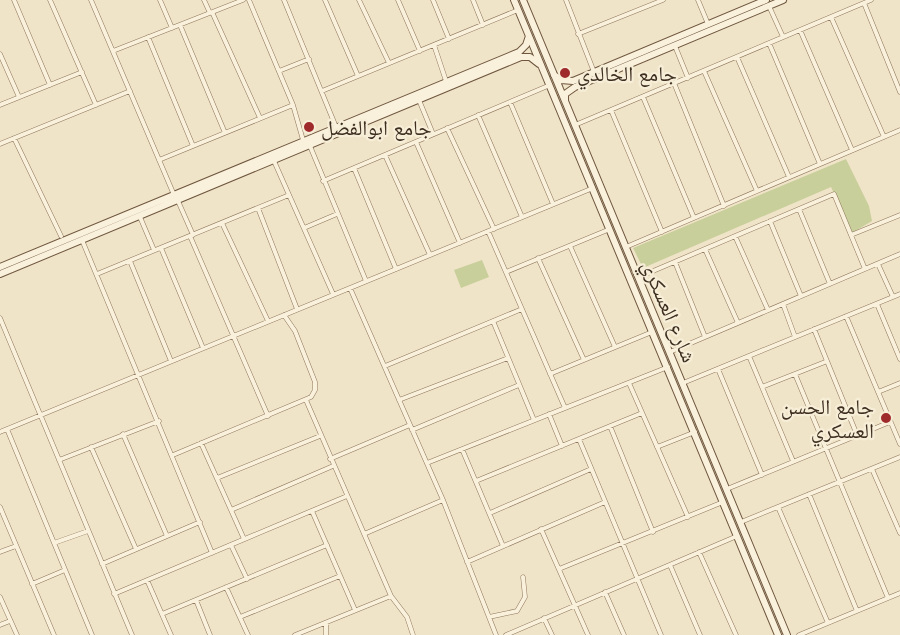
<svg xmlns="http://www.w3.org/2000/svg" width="900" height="635" font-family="'Noto Serif','Noto Naskh Arabic',serif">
<rect width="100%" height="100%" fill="#f0e4c8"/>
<path fill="#c9cf9b" d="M 846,159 L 869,206 L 872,221 L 852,233 L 831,187 L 643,268 L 633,248 Z
M 482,260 L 489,277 L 461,288 L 454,270 Z"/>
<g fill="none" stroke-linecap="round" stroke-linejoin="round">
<g stroke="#8d765c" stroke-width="5">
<path id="street" d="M 14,0 L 50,85
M 50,0 L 96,105
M 91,0 L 174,195
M 160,0 L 172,28
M 204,0 L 210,13
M 249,0 L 293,105 L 303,140
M 284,0 L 336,127
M 325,0 L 358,76
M 359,0 L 389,63
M 398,0 L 420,51
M 433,0 L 449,39
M 473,0 L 483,25
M 566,0 L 594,72
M 698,0 L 708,24
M 864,3 L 900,92
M 769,6 L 783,37
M 212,12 L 260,118
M 831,17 L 884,137
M 180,25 L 225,133
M 800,30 L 852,150
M 578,34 L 663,0
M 148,37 L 193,146
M 769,43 L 820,164
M 434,45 L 446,81
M 675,46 L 688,78
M 113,51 L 243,0
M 0,54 L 19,97
M 737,57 L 789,177
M 279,71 L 309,59
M 704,71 L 757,191
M 674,83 L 724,206
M 322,91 L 518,10
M 643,97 L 694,218
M 419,100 L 433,134
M 510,102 L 553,204
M 0,105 L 82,72
M 611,110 L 662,232
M 478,115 L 522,217
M 575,125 L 871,0
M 447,128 L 494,229
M 14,138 L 61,236
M 416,142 L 460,243
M 0,144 L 130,91
M 310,146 L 366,281
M 385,155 L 430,255
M 159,160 L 293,105
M 274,161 L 333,294
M 354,168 L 396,269
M 323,181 L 550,85
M 178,201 L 193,235
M 258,208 L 297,309
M 799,209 L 830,284
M 140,217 L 154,250
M 770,221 L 801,296
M 222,223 L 268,321
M 304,228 L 337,214
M 488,231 L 565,408
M 851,235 L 900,215
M 190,236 L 268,416
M 735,236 L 768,310
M 82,240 L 212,553
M 570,246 L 615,347
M 626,247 L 900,130
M 161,248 L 203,348
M 705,249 L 738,323
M 538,258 L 584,360
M 130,261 L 171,361
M 675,262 L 705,337
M 878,264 L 893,297
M 506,272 L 610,229
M 97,274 L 289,195
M 639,277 L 834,194 L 865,269
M 350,288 L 443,500 L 496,635
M 783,304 L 795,337
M 877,304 L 900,359
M 846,316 L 900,444
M 0,318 L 132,635
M 493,321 L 534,420
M 814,329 L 857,435
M 670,352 L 900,254
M 749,356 L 793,461
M 385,366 L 522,309
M 718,369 L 762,475
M 550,374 L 652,332
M 795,374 L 888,598
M 629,383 L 688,517
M 683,383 L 900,294
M 762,387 L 825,362
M 878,392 L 900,383
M 306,400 L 391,596 L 407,617 L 413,635
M 399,400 L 508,358
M 549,414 L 562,446
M 610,426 L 653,532
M 7,429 L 92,635
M 412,430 L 519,385
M 0,432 L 593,188
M 123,434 L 167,536
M 579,439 L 661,635
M 201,443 L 244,539
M 91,447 L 136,549
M 657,447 L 695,432
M 462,449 L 503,546
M 173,455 L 311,397 L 315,390 L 315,382 L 295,331 L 284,315
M 330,459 L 410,425
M 59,460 L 159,421
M 427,463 L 668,367
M 872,469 L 900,533
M 217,478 L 320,436
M 476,481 L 642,413
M 727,489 L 890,422
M 809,494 L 857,611
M 0,507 L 54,635
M 778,507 L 828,623
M 231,510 L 333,466
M 312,511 L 355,610
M 490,513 L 591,469
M 741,522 L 900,457
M 541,529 L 588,635
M 364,534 L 443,500
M 54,543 L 88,531
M 231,545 L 247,579
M 0,552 L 16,546
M 699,552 L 736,635
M 467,562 L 605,502
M 102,564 L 200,522
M 670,565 L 700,635
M 559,569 L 723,502
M 147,580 L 171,635
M 32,584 L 65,570
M 226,587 L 248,635
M 605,592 L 624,635
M 114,594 L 347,496
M 0,597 L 17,635
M 196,600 L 210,635
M 162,614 L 327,545
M 240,617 L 340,576
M 489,617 L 517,611 L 525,597 L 523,577
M 544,618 L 552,635
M 326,623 L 326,635
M 0,625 L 10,621
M 295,635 L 391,596
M 506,635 L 737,536
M 799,635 L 900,593"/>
</g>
<g stroke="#6f573f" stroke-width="8">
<path id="secondary" d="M 514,0 L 778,635
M 523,0 L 787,635
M 554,75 L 561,80 L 573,81 L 766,0
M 565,100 L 565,94 L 575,87 L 783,0
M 0,267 L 519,52 L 526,45 L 529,36
M 0,274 L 521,57 L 530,57 L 539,64"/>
</g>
<use href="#street" stroke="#faf1dc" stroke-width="4"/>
<use href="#secondary" stroke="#faf1dc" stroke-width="6"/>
</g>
<g fill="#9e2a2b" stroke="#f7eed8" stroke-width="2">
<circle cx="565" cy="73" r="6"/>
<circle cx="309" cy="127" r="6"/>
<circle cx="886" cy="418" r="6"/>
</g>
<g text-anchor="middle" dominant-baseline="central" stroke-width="4.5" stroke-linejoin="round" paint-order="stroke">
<g font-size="21" fill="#3d2e20" stroke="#f7eed8" text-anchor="start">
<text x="577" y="73">جامع الخالدي</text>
<text x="321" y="127">جامع ابوالفضل</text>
<text x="874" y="406" text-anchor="end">جامع الحسن<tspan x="874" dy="24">العسكري</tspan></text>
</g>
<g font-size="21" fill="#3d2e20" stroke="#f7eed8">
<text transform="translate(670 311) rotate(67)">شارع العسكري</text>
</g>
</g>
</svg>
